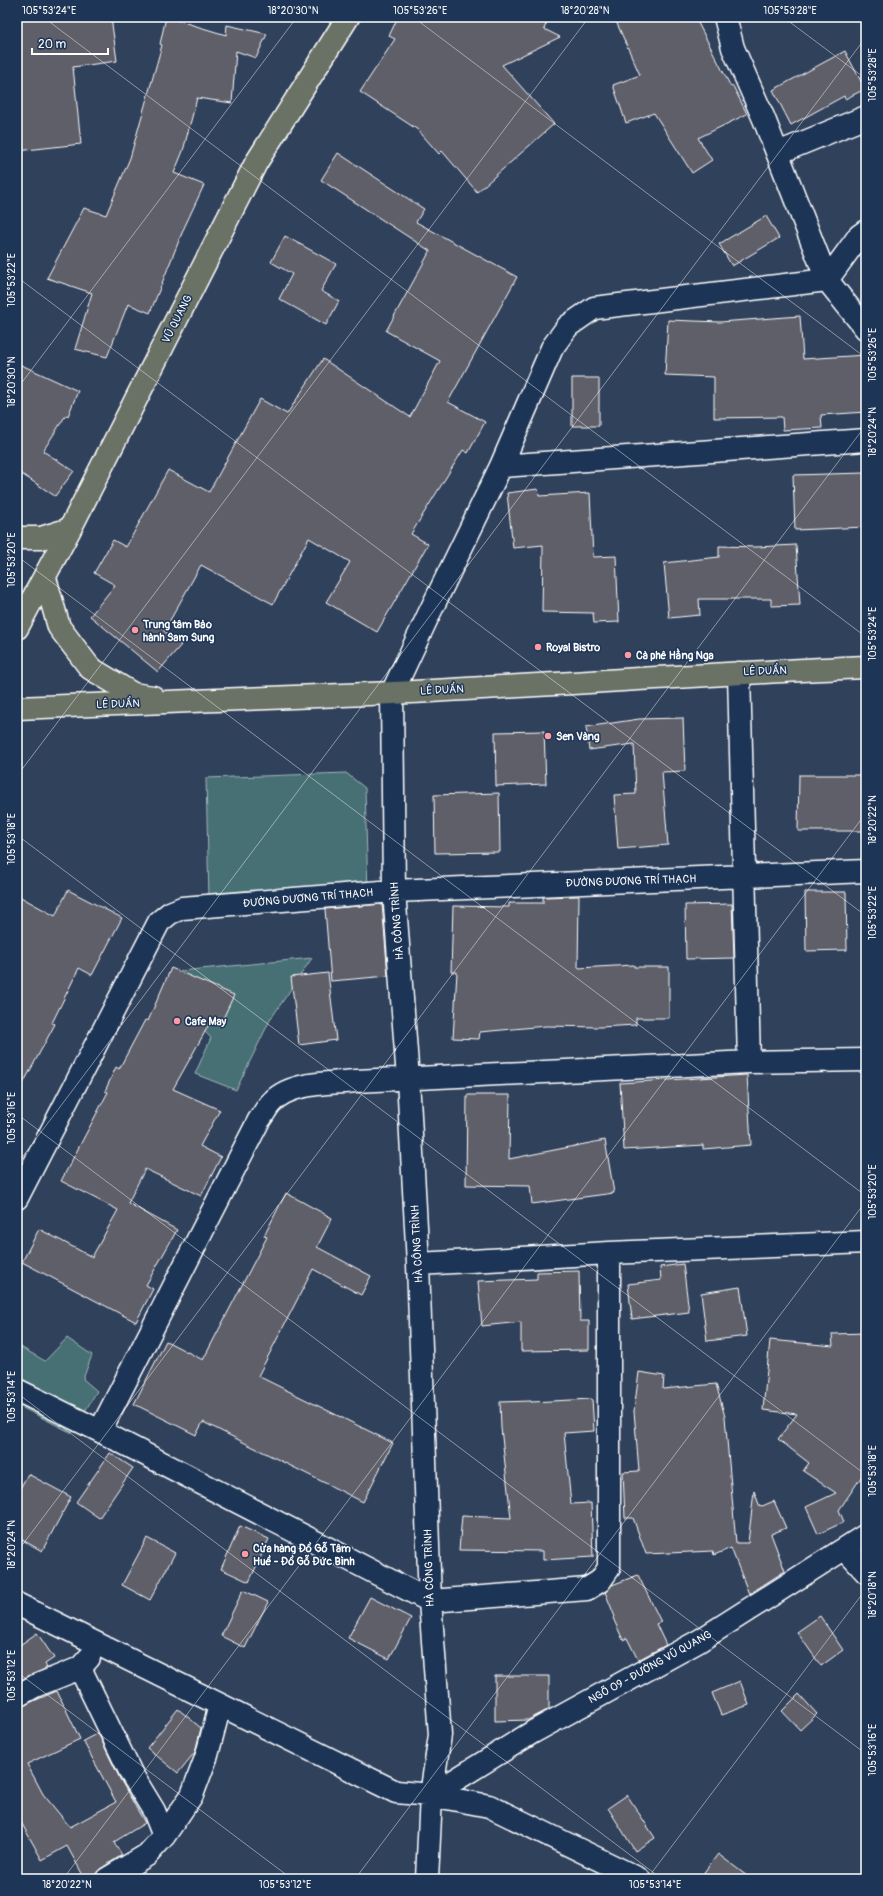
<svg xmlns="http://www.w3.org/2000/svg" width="883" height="1896" font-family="Pangolin,sans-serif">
<rect width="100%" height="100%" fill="#30415c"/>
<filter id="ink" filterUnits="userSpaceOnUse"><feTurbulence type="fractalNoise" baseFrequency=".025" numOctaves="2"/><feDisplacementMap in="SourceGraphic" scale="8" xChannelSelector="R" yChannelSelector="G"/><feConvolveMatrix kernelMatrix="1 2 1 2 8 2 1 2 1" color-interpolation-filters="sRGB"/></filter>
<g filter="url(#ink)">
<path fill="#466f74" stroke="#a2b7ba" d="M 346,773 L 365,788 L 368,894 L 209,899 L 206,778 Z
M 312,958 L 270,1020 L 236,1090 L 195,1074 L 211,1038 L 164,989 L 180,971 Z
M 67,1338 L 92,1355 L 83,1379 L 97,1391 L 72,1433 L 17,1405 L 17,1345 L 45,1361 Z"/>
<path fill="#5e5e69" stroke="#fff" d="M 17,17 L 111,17 L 117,61 L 73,67 L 81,144 L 17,151 Z
M 166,17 L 226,35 L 227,25 L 267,34 L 256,58 L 236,51 L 232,103 L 197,98 L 183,151 L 174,173 L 204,185 L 184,228 L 150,313 L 128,304 L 107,357 L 75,349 L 92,293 L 47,278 L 84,208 L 106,215 L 130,158 L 162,45 L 160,44 Z
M 398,17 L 549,17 L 544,29 L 560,37 L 502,65 L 554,124 L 477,192 L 442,151 L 439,154 L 418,130 L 360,92 L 395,39 L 389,36 Z
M 614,17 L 695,17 L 731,87 L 733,86 L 747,114 L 698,138 L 712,160 L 692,173 L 654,113 L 626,123 L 613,85 L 640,75 Z
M 845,51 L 865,89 L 845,99 L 844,96 L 791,125 L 773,90 Z
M 338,153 L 424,209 L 416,222 L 517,277 L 448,402 L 485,422 L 468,453 L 463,450 L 411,534 L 428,544 L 377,632 L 326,602 L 350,562 L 309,538 L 273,604 L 201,565 L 164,631 L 181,645 L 158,672 L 90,616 L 115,585 L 94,573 L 113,540 L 126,547 L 168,470 L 209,492 L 260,399 L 287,414 L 323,359 L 410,417 L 440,361 L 386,331 L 430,251 L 321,180 Z
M 766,216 L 779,238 L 732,266 L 719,244 Z
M 285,236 L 336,264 L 321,291 L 339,301 L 326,325 L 279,299 L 292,274 L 271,262 Z
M 800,316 L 803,359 L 866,355 L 866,412 L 821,415 L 822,428 L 783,430 L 782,417 L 714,418 L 714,377 L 665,375 L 668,320 L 720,322 Z
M 17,363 L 78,391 L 68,416 L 66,415 L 43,451 L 74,471 L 55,496 L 17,471 Z
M 572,378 L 599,378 L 599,426 L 572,426 Z
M 864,473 L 866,527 L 795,530 L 793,475 Z
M 538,489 L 539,496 L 590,493 L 593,557 L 616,556 L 619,622 L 594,623 L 593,613 L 542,612 L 543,545 L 513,548 L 507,493 Z
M 796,545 L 800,605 L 771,606 L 771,599 L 699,599 L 700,615 L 669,618 L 664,563 L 719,557 L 719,546 L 756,547 Z
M 683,718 L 685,771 L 662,772 L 668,845 L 618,849 L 614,795 L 636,794 L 634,744 L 589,750 L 586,727 L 639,719 Z
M 544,731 L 546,784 L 496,786 L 495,732 Z
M 799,775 L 866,775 L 866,831 L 798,831 Z
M 499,793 L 500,852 L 435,853 L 434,795 Z
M 68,890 L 122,918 L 92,975 L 79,968 L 52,1023 L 55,1024 L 17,1095 L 17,895 L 55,916 Z
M 805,892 L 846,892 L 847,950 L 806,951 Z
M 579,896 L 578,968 L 634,965 L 634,967 L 669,967 L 669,1018 L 636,1018 L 636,1025 L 600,1027 L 546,1026 L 480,1032 L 479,1039 L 453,1038 L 457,972 L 451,972 L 453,906 L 509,907 L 509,903 L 543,903 L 543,897 Z
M 382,904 L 388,976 L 331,981 L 325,909 Z
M 732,904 L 734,958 L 686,959 L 685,905 Z
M 171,968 L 234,995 L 220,1025 L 211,1021 L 173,1089 L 220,1110 L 200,1146 L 221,1157 L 201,1196 L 145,1169 L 128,1203 L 177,1230 L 146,1285 L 153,1289 L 136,1322 L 22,1262 L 39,1229 L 92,1257 L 118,1210 L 61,1181 L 108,1092 L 105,1091 L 116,1067 L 119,1069 L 145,1020 L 148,1021 Z
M 328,973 L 336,1040 L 299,1045 L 291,977 Z
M 747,1075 L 751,1145 L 703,1149 L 703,1145 L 624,1150 L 620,1083 Z
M 467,1095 L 510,1095 L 509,1159 L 605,1140 L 614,1193 L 532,1204 L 530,1186 L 466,1185 Z
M 286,1193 L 332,1218 L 317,1247 L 371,1276 L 361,1295 L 313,1269 L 258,1376 L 393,1443 L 363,1502 L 203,1422 L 196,1435 L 134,1404 L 166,1341 L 203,1360 L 267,1237 L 264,1236 Z
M 683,1264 L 689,1312 L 632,1319 L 628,1284 L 661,1280 L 660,1267 Z
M 579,1271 L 580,1321 L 589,1321 L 589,1350 L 521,1351 L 521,1322 L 482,1326 L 478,1281 L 537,1279 L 537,1272 Z
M 740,1287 L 747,1336 L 707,1341 L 701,1293 Z
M 866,1333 L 866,1470 L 839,1510 L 844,1522 L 818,1534 L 806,1507 L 836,1493 L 803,1471 L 809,1463 L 778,1439 L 797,1414 L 763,1410 L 770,1340 L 833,1346 L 832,1334 Z
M 639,1372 L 664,1376 L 663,1389 L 716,1384 L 725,1417 L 736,1543 L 748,1543 L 754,1491 L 760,1507 L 774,1501 L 786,1528 L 771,1534 L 785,1571 L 749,1594 L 731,1548 L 714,1555 L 713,1551 L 646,1554 L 633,1518 L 625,1518 L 623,1472 L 639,1471 L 634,1411 Z
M 592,1399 L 594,1431 L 564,1433 L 571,1504 L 591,1503 L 593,1557 L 543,1560 L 543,1551 L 459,1550 L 462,1516 L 511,1518 L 501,1428 L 500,1402 L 531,1401 L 531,1402 Z
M 110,1453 L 133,1468 L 99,1518 L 76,1502 Z
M 28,1474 L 71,1497 L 42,1551 L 17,1537 L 17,1494 Z
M 240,1526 L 269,1539 L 249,1582 L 221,1569 Z
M 147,1538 L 175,1553 L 150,1600 L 122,1585 Z
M 638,1575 L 661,1622 L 656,1624 L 666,1645 L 638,1660 L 627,1638 L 623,1640 L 613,1618 L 615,1617 L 605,1592 L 612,1585 Z
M 243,1590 L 268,1602 L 245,1648 L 221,1636 Z
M 370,1597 L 411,1618 L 389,1659 L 348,1638 Z
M 820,1616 L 843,1650 L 821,1666 L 797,1632 Z
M 37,1633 L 54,1658 L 45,1664 L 47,1668 L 17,1682 L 17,1647 Z
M 495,1676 L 549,1676 L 549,1709 L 528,1720 L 495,1721 Z
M 740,1681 L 749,1705 L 721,1715 L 712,1693 Z
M 57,1691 L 80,1739 L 27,1764 L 43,1794 L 70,1827 L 116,1802 L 83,1741 L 98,1733 L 120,1779 L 145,1823 L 114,1842 L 122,1855 L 100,1869 L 92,1879 L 85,1879 L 67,1846 L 42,1860 L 17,1815 L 17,1708 Z
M 799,1694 L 817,1714 L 800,1730 L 782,1711 Z
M 178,1709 L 201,1728 L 195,1752 L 178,1773 L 147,1748 Z
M 627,1795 L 655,1838 L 635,1851 L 608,1808 Z
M 718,1854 L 751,1879 L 699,1879 Z"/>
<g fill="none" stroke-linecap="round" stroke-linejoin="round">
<g stroke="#fff" stroke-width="25">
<path id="minor" d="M 725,17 L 733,48 L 764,119 L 827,280 L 866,329
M 778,153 L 866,117
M 501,466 L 866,440
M 739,673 L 749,1062
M 17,1198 L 159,922 L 170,913 L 182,908 L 394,891 L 866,871
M 418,1264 L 609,1253 L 866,1242
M 17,1390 L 100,1431 L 430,1601 L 587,1589 L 600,1581 L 609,1568 L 609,1253
M 100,1431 L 259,1120 C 263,1115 266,1109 270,1104 C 289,1081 329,1084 356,1081 L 749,1062 L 866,1060
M 845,1549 L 866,1572
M 17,1604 L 396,1792 L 431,1795 L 489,1806 L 639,1879
M 80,1668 L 131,1773 L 154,1811 L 164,1836 L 147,1855 L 107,1879
M 17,1696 L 35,1686 L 80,1668 L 89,1658
M 431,1795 L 533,1732 L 699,1641 L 866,1535
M 164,1836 L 192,1795 L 207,1755 L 220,1705
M 427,1879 L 431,1795 L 440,1735 L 430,1601 L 418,1264 L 408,1079 L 394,891 L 392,693 L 428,616 L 501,466 L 552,348 L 568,326 L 594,308 L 827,280 L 859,236 L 866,231"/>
</g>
<g stroke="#fff" stroke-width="25">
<path id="major" d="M 17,538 L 41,538 L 70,529
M 45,578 L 59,627 L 90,668 L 133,694 L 153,697
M 17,628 L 70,529 L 256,163 L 348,17
M 17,708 C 142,704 267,699 393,693 C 550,685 708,674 866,667"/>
</g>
<use href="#minor" stroke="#1d3557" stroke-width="22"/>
<use href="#major" stroke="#6a7165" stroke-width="22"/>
</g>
</g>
<path fill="none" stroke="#fff" stroke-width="1" stroke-opacity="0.45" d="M 43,17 L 866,637M 413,17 L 866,358M 783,17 L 866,79M 17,277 L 866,916M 17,389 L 297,17M 17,556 L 866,1196M 17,776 L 589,17M 17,835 L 866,1475M 17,1114 L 866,1754M 17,1164 L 866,37M 17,1393 L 662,1879M 17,1552 L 866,425M 17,1672 L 292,1879M 63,1879 L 866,813M 355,1879 L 866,1201M 647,1879 L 866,1589"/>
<g fill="#ff9aa2" stroke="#1d3557" stroke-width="1.5">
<circle cx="135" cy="630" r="4"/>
<circle cx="538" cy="647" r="4"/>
<circle cx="628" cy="655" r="4"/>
<circle cx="548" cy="736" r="4"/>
<circle cx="177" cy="1021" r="4"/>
<circle cx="245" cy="1554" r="4"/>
</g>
<g text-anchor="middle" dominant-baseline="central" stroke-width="3" stroke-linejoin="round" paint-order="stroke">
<g font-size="11" fill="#fff" stroke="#1d3557">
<text transform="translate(177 319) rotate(-63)">VŨ QUANG</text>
<text transform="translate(765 671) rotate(-2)">LÊ DUẨN</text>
<text transform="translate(442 690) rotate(-3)">LÊ DUẨN</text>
<text transform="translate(118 704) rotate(-2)">LÊ DUẨN</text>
<text transform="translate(631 881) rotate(-2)">ĐƯỜNG DƯƠNG TRÍ THẠCH</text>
<text transform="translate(308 898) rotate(-5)">ĐƯỜNG DƯƠNG TRÍ THẠCH</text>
<text transform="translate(397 921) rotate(-94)">HÀ CÔNG TRÌNH</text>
<text transform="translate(417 1244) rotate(-93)">HÀ CÔNG TRÌNH</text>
<text transform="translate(429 1568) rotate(-92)">HÀ CÔNG TRÌNH</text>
<text transform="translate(650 1667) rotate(-29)">NGÕ 09 - ĐƯỜNG VŨ QUANG</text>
</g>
<g font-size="11" font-weight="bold" fill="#fff" stroke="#1d3557" text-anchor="start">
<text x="143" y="624">Trung tâm Bảo<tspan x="143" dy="13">hành Sam Sung</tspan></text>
<text x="546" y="647">Royal Bistro</text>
<text x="636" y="655">Cà phê Hằng Nga</text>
<text x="556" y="736">Sen Vàng</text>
<text x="185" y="1021">Cafe May</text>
<text x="253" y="1548">Cửa hàng Đồ Gỗ Tâm<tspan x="253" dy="13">Huề - Đồ Gỗ Đức Bình</tspan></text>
</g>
</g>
<rect width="883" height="1896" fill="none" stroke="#1d3557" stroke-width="44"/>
<path d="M32 48v6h76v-6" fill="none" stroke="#ffffff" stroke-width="2"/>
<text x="38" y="48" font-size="12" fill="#ffffff" stroke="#1d3557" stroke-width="3" paint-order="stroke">20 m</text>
<rect x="22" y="22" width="839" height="1852" fill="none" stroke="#fff" stroke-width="1.5"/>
<g font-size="10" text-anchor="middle" fill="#fff">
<text x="49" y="14">105°53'24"E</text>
<text x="293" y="14">18°20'30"N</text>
<text x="420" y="14">105°53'26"E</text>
<text x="585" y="14">18°20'28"N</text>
<text x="790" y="14">105°53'28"E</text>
<text transform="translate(872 75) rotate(-90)" y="4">105°53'28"E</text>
<text transform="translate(11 280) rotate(-90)" y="4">105°53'22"E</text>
<text transform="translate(872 355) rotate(-90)" y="4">105°53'26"E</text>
<text transform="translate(11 382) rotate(-90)" y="4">18°20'30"N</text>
<text transform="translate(872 432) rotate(-90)" y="4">18°20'24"N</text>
<text transform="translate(11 560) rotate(-90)" y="4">105°53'20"E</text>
<text transform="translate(872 634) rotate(-90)" y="4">105°53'24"E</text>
<text transform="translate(872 820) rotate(-90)" y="4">18°20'22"N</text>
<text transform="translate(11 839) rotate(-90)" y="4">105°53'18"E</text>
<text transform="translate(872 913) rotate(-90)" y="4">105°53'22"E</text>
<text transform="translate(11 1118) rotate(-90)" y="4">105°53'16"E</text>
<text transform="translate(872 1192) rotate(-90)" y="4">105°53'20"E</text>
<text transform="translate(11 1397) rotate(-90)" y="4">105°53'14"E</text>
<text transform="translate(872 1471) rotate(-90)" y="4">105°53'18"E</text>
<text transform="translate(11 1545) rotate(-90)" y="4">18°20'24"N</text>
<text transform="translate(872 1595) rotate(-90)" y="4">18°20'18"N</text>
<text transform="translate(11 1676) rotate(-90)" y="4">105°53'12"E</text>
<text transform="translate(872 1750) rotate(-90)" y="4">105°53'16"E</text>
<text x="67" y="1888">18°20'22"N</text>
<text x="285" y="1888">105°53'12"E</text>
<text x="655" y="1888">105°53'14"E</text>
</g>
</svg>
